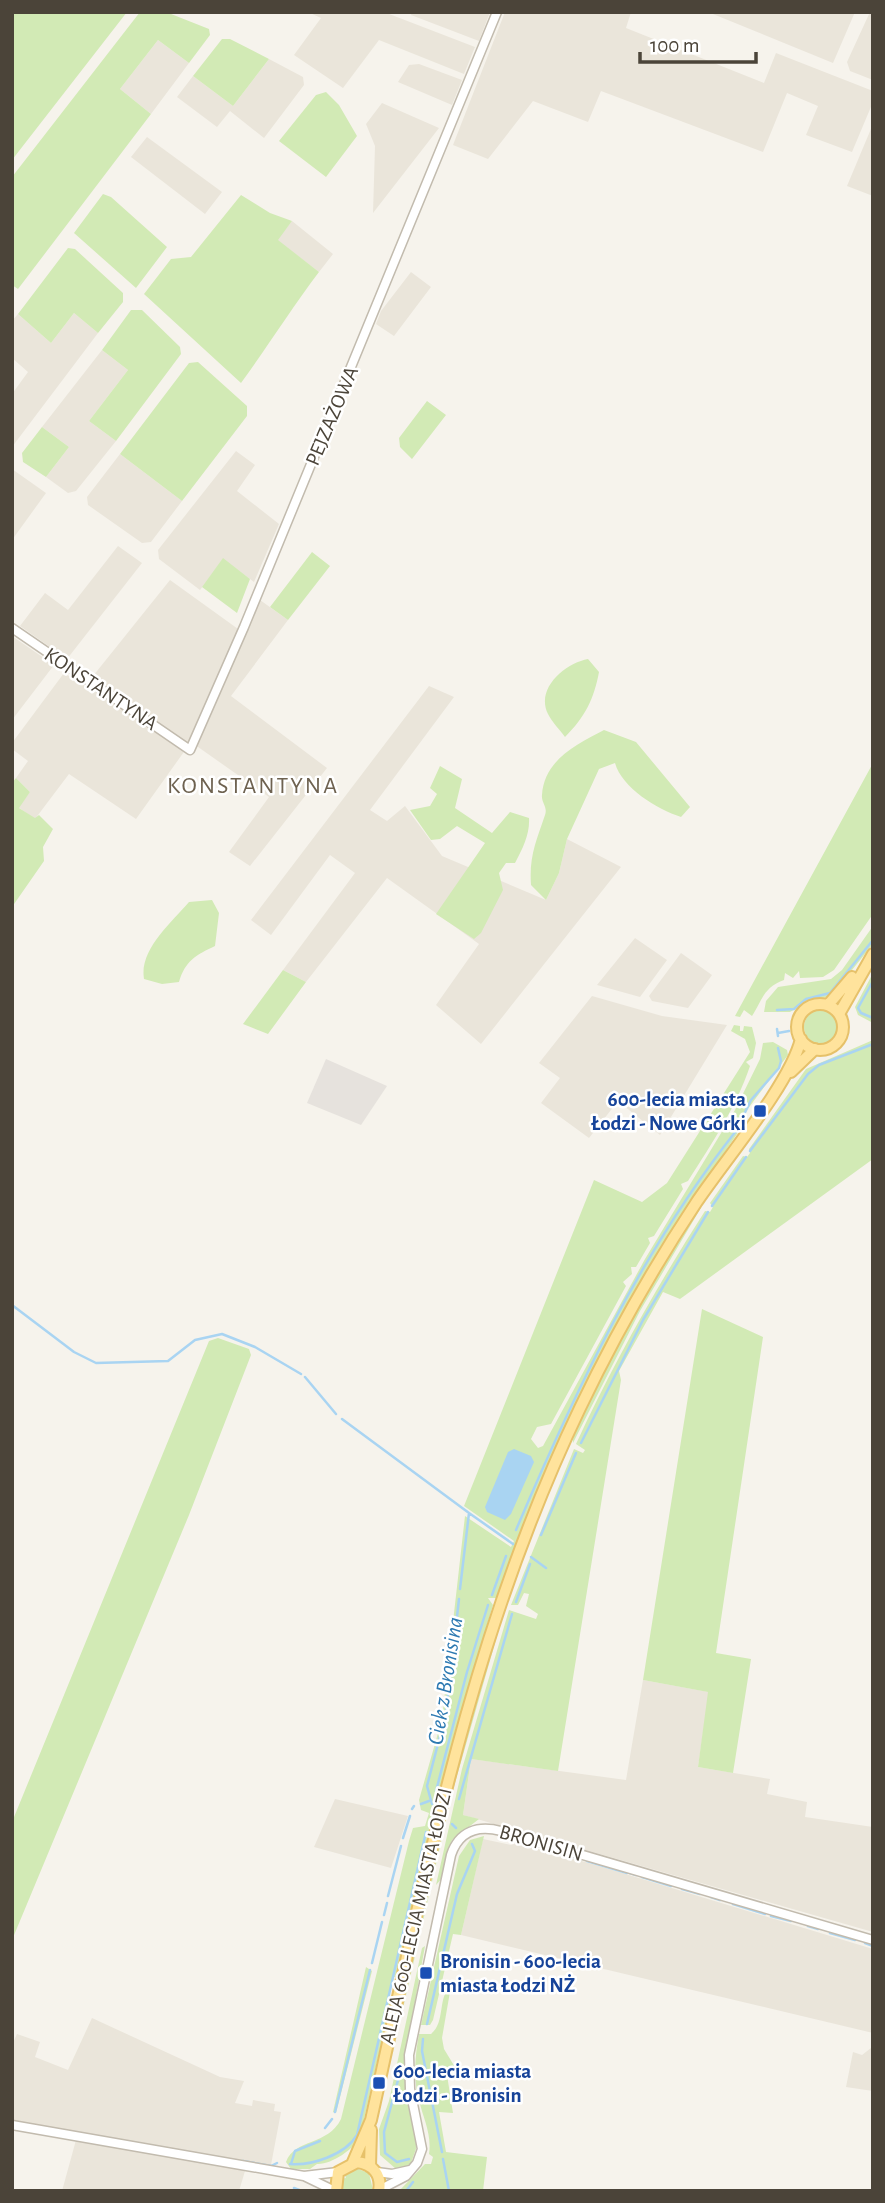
<svg xmlns="http://www.w3.org/2000/svg" width="885" height="2203" font-family="'Alegreya Sans',sans-serif">
<rect width="100%" height="100%" fill="#f6f3ec"/>
<path fill="#eae5da" d="M 308,12 L 384,12 L 475,47 L 464,74 L 379,40 L 343,88 L 294,55 L 321,18 Z
M 412,12 L 490,12 L 479,41 L 411,15 Z
M 505,12 L 631,12 L 626,28 L 764,83 L 776,53 L 873,91 L 873,102 L 852,152 L 806,135 L 818,106 L 787,93 L 763,152 L 601,91 L 588,122 L 533,101 L 488,159 L 453,145 Z
M 708,12 L 855,12 L 833,63 Z
M 870,12 L 873,12 L 873,80 L 850,71 L 847,62 Z
M 158,40 L 189,63 L 151,114 L 120,89 Z
M 269,59 L 303,77 L 304,85 L 264,138 L 230,111 L 217,127 L 177,97 L 193,76 L 233,106 Z
M 419,64 L 462,80 L 452,105 L 398,82 L 409,65 Z
M 382,103 L 439,128 L 373,213 L 375,146 L 366,124 Z
M 873,124 L 873,196 L 847,186 Z
M 147,137 L 222,192 L 205,214 L 131,157 Z
M 292,221 L 333,254 L 319,272 L 277,240 Z
M 411,272 L 431,287 L 394,336 L 376,324 L 381,311 Z
M 74,313 L 98,333 L 12,447 L 12,394 L 28,372 L 12,358 L 12,321 L 18,314 L 51,343 Z
M 102,350 L 128,370 L 89,421 L 116,441 L 76,491 L 68,493 L 46,477 L 69,447 L 42,427 Z
M 236,451 L 255,465 L 237,491 L 279,524 L 254,582 L 223,559 L 200,590 L 159,559 L 158,550 Z
M 120,454 L 182,501 L 151,542 L 142,543 L 88,505 L 87,497 Z
M 12,469 L 46,493 L 12,540 Z
M 118,546 L 142,563 L 67,659 L 20,626 L 45,593 L 68,610 Z
M 170,580 L 245,634 L 260,600 L 288,620 L 231,696 L 327,768 L 250,866 L 229,852 L 269,797 L 191,742 L 136,819 L 69,774 L 35,819 L 18,807 L 30,792 L 16,778 L 28,761 L 12,749 L 12,743 L 64,673 L 85,686 Z
M 12,636 L 54,665 L 12,720 Z
M 429,686 L 454,697 L 370,810 L 387,821 L 405,806 L 442,856 L 546,900 L 559,873 L 567,839 L 621,867 L 481,1044 L 436,1005 L 479,944 L 387,878 L 306,982 L 283,970 L 355,873 L 330,855 L 271,935 L 251,920 Z
M 635,938 L 667,960 L 640,997 L 597,985 Z
M 681,953 L 712,975 L 688,1008 L 652,1001 L 649,996 Z
M 592,996 L 662,1016 L 727,1025 L 660,1135 L 618,1101 L 589,1138 L 541,1103 L 560,1078 L 539,1063 Z
M 643,1680 L 709,1692 L 698,1767 L 770,1779 L 767,1794 L 807,1802 L 805,1817 L 873,1827 L 873,1932 L 463,1815 L 471,1759 L 626,1780 Z
M 335,1799 L 408,1816 L 391,1868 L 314,1847 Z
M 483,1839 L 511,1845 L 517,1843 L 596,1865 L 873,1949 L 873,2033 L 461,1935 Z
M 92,2018 L 220,2077 L 244,2081 L 235,2103 L 252,2106 L 253,2100 L 275,2104 L 274,2111 L 281,2112 L 271,2165 L 248,2161 L 239,2191 L 62,2191 L 76,2140 L 12,2128 L 12,2045 L 17,2034 L 40,2042 L 35,2057 L 68,2070 Z
M 871,2048 L 873,2091 L 846,2087 L 853,2052 L 862,2055 Z"/>
<path fill="#e6e2dd" d="M 326,1059 L 387,1086 L 361,1125 L 307,1103 Z"/>
<path fill="#d2eab5" d="M 12,12 L 127,12 L 12,160 Z
M 140,12 L 166,12 L 209,29 L 210,35 L 189,63 L 158,40 L 120,89 L 151,114 L 18,289 L 12,285 L 12,177 Z
M 222,39 L 230,39 L 269,59 L 233,106 L 193,76 Z
M 326,92 L 339,105 L 357,136 L 326,177 L 279,141 L 316,95 Z
M 103,194 L 111,197 L 167,247 L 136,288 L 74,233 Z
M 241,195 L 270,213 L 292,221 L 278,240 L 319,272 C 291,309 268,346 241,383 L 144,294 L 171,259 L 191,257 Z
M 68,248 L 75,249 L 123,293 L 123,302 L 98,333 L 74,313 L 51,343 L 18,314 Z
M 131,310 L 142,310 L 180,347 L 181,354 L 116,441 L 89,421 L 128,370 L 102,350 Z
M 198,362 L 247,406 L 247,416 L 182,501 L 120,454 L 189,363 Z
M 427,401 L 446,415 L 412,459 L 400,447 L 399,438 Z
M 42,427 L 69,447 L 46,477 L 23,462 L 22,453 Z
M 312,552 L 330,566 L 288,620 L 270,607 Z
M 223,558 L 250,579 L 237,613 L 202,587 Z
M 588,659 L 599,672 C 594,699 585,717 565,737 C 560,730 552,722 548,714 C 535,688 566,663 588,659 Z
M 604,730 L 636,742 L 690,807 L 681,817 C 657,809 622,788 615,763 L 599,769 L 567,839 L 559,873 L 546,900 L 531,885 C 529,856 536,842 545,815 C 548,807 541,802 542,795 C 544,760 577,744 604,730 Z
M 873,763 L 873,914 L 834,970 L 823,977 L 800,978 L 799,971 L 793,978 L 785,973 L 784,980 C 763,988 763,999 752,1016 L 744,1010 L 740,1017 L 735,1016 Z
M 440,766 L 462,779 L 455,808 L 492,833 L 510,812 L 529,818 C 530,834 523,848 515,863 L 506,863 L 499,873 L 503,890 L 481,933 L 474,939 L 436,914 L 485,843 L 457,826 L 440,839 L 431,840 L 410,810 L 430,806 L 437,794 L 430,788 Z
M 16,778 L 30,792 L 19,808 L 35,818 L 39,815 L 53,829 L 43,847 L 44,861 L 12,907 L 12,783 Z
M 212,900 L 219,913 L 215,946 C 196,955 185,961 179,982 L 162,984 L 144,979 C 139,950 171,923 189,902 Z
M 873,926 L 873,944 L 831,996 L 809,1001 L 790,1012 L 764,1012 L 766,1001 L 778,987 L 831,979 L 842,970 Z
M 283,970 L 306,982 L 268,1034 L 243,1024 Z
M 873,973 L 873,1023 L 858,1015 L 855,1007 Z
M804 1027a17 17 0 1 1 34 0a17 17 0 1 1-34 0Z
M 734,1025 L 740,1026 L 740,1031 L 743,1031 L 744,1026 L 752,1027 L 756,1043 L 753,1058 L 746,1062 L 750,1066 C 736,1108 711,1145 688,1181 L 681,1184 L 683,1189 L 654,1236 L 648,1238 L 650,1243 L 636,1267 L 631,1267 L 632,1274 L 623,1282 L 626,1286 L 551,1424 L 537,1427 L 531,1439 L 538,1448 L 543,1446 L 645,1259 L 735,1110 L 760,1059 L 763,1043 L 773,1042 L 787,1050 L 788,1055 L 744,1114 L 746,1117 L 739,1131 C 639,1276 556,1432 496,1598 L 488,1598 L 493,1605 L 455,1731 L 397,1977 L 394,1977 L 388,1999 L 391,2000 L 360,2137 C 354,2149 331,2165 317,2164 L 310,2169 L 291,2169 L 286,2162 C 295,2138 328,2146 341,2119 L 409,1841 L 413,1828 L 425,1826 L 429,1813 L 421,1810 L 419,1800 L 442,1719 L 465,1516 L 511,1547 L 514,1541 L 464,1506 L 594,1180 L 642,1202 L 667,1183 L 750,1052 L 745,1039 L 731,1031 Z
M 873,1040 L 873,1159 L 680,1299 L 663,1292 L 619,1371 L 621,1380 L 558,1771 L 471,1759 L 463,1815 L 479,1819 L 452,1840 L 443,1877 L 436,1885 L 462,1769 L 509,1610 L 536,1619 L 538,1614 L 526,1606 L 529,1594 L 524,1593 L 518,1605 L 511,1605 L 574,1449 L 583,1453 L 585,1450 L 576,1444 C 613,1364 657,1286 705,1211 L 710,1212 L 713,1207 L 710,1203 L 743,1156 L 747,1157 L 750,1153 L 749,1149 L 806,1069 Z
M 702,1206 L 640,1311 L 573,1443 C 570,1424 683,1223 702,1206 Z
M 702,1309 L 763,1337 L 716,1653 L 751,1659 L 733,1773 L 698,1767 L 708,1692 L 643,1680 Z
M 218,1338 L 249,1349 L 251,1355 L 189,1515 L 12,1940 L 12,1822 L 209,1341 Z
M 505,1608 L 453,1790 L 391,2061 L 443,1820 L 471,1711 Z
M 484,1836 L 461,1935 L 453,1934 L 433,2020 L 430,2025 L 421,2025 L 459,1856 L 470,1840 Z
M 425,1946 L 405,2057 L 405,2080 L 417,2146 L 411,2163 L 404,2168 L 396,2169 L 380,2155 L 379,2129 L 389,2101 L 422,1948 Z
M 366,1967 L 372,1971 L 336,2113 L 333,2112 Z
M 451,1986 L 442,2038 L 444,2049 L 461,2077 L 447,2075 L 453,2113 L 439,2112 L 446,2152 L 487,2157 L 483,2191 L 399,2191 L 425,2164 L 431,2164 L 433,2157 L 429,2154 C 432,2134 423,2118 419,2100 C 413,2078 415,2056 419,2034 L 431,2034 C 446,2022 437,1997 451,1986 Z
M 355,2168 L 369,2173 L 373,2190 L 341,2191 L 340,2179 L 346,2178 L 344,2173 Z"/>
<path fill="#a9d4f2" d="M 514,1449 L 531,1456 L 534,1462 L 511,1514 L 505,1520 L 487,1512 L 485,1507 L 508,1452 Z"/>
<g fill="none" stroke-linecap="round" stroke-linejoin="round">
<path stroke="#a9d4f2" stroke-width="2.5" d="M 873,981 L 858,1008 L 861,1013 L 873,1018
M 777,1010 L 794,1009 L 806,999 L 830,993 L 873,940
M 777,1029 L 778,1036
M 778,1033 L 789,1031
M 750,1151 L 808,1074 L 819,1065 L 873,1044
M 712,1206 L 746,1157
M 12,1305 L 74,1352 L 96,1363 L 168,1361 L 195,1340 L 222,1334 L 255,1347 L 301,1374
M 305,1377 L 336,1414
M 342,1419 L 469,1513 L 460,1589
M 581,1443 L 643,1320 L 708,1212
M 469,1513 L 513,1544
M 516,1530 C 575,1391 642,1250 736,1131 L 751,1100 L 779,1068 L 781,1061 L 778,1048
M 541,1535 L 576,1453
M 531,1557 L 546,1568
M 492,1595 L 506,1556
M 516,1602 L 530,1564
M 436,1791 L 467,1672 L 488,1605
M 459,1799 L 512,1614
M 421,1804 L 429,1801
M 432,1804 L 427,1786 L 446,1713 L 459,1599
M 412,1809 L 414,1806
M 452,1824 L 456,1828
M 403,1838 L 410,1816
M 519,1841 L 536,1846
M 555,1852 L 581,1859
M 587,1861 L 627,1873
M 630,1873 L 636,1875
M 642,1877 L 671,1886
M 682,1889 L 700,1894
M 388,1896 L 401,1846
M 711,1897 L 720,1900
M 733,1904 L 765,1914
M 384,1915 L 387,1903
M 771,1916 L 791,1921
M 808,1926 L 818,1929
M 830,1933 L 855,1940
M 865,1943 L 873,1946
M 372,1963 L 382,1922
M 427,2024 L 457,1894 L 475,1851 L 472,1844
M 423,2039 L 422,2051 L 442,2152
M 401,2069 L 384,2132 L 385,2153 L 397,2162 L 409,2159
M 335,2112 L 370,1970
M 325,2128 L 332,2119
M 443,2159 L 449,2191
M 243,2161 L 271,2166 L 277,2163
M 290,2164 C 311,2166 345,2155 357,2135 L 426,1832
M 291,2164 L 295,2151 L 320,2141
M 294,2188 L 302,2191
M 406,2191 L 413,2182"/>
<g stroke="#c2bbae" stroke-width="11">
<path id="minor" d="M 12,628 L 190,750 L 244,627 L 497,12
M 12,2125 L 304,2176 L 335,2191
M 377,2172 L 392,2174 L 410,2170
M 304,2176 L 338,2172
M 379,2190 L 406,2176 L 417,2163 L 422,2149 L 410,2089 L 409,2055 L 451,1855 C 459,1831 478,1825 501,1831 L 873,1940"/>
</g>
<g stroke="#e6c16a" stroke-width="14">
<path id="major" d="M797 1027a23 23 0 1 1 46 0a23 23 0 1 1-46 0Z
M 828,1005 L 852,977
M 839,1014 L 873,954
M 791,1072 L 815,1049
M 353,2162 L 371,2120 C 426,1873 469,1639 580,1408 C 614,1337 653,1268 696,1203 C 724,1161 790,1084 801,1039
M 370,2166 L 371,2130
M 336,2191 L 338,2172 L 357,2162 C 373,2164 382,2175 379,2191"/>
</g>
<use href="#minor" stroke="#fff" stroke-width="8"/>
<use href="#major" stroke="#ffe39c" stroke-width="10"/>
</g>
<g fill="#1a4fb4" stroke="#fff" stroke-width="2.5">
<rect x="753" y="1104" width="14" height="14" rx="3.5"/>
<rect x="419" y="1966" width="14" height="14" rx="3.5"/>
<rect x="372" y="2076" width="14" height="14" rx="3.5"/>
</g>
<g text-anchor="middle" dominant-baseline="central" stroke-width="5" stroke-linejoin="round" paint-order="stroke">
<g font-size="21" fill="#4b4439" stroke="#fff">
<text transform="translate(332 416) rotate(-67)">PEJZAŻOWA</text>
<text transform="translate(101 689) rotate(34)">KONSTANTYNA</text>
<text transform="translate(541 1843) rotate(16)">BRONISIN</text>
<text transform="translate(416 1916) rotate(-77)">ALEJA 600-LECIA MIASTA ŁODZI</text>
</g>
<g font-size="21" font-weight="bold" fill="#164399" stroke="#fff" text-anchor="start">
<text x="746" y="1099" text-anchor="end">600-lecia miasta<tspan x="746" dy="24">Łodzi - Nowe Górki</tspan></text>
<text x="440" y="1961">Bronisin - 600-lecia<tspan x="440" dy="24">miasta Łodzi NŻ</tspan></text>
<text x="393" y="2071">600-lecia miasta<tspan x="393" dy="24">Łodzi - Bronisin</tspan></text>
</g>
<g font-size="23" font-style="italic" fill="#2e7ab2" stroke="#fff">
<text transform="translate(446 1681) rotate(-81)">Ciek z Bronisina</text>
</g>
<g font-size="24" letter-spacing="2" fill="#6e6250" stroke="#fff">
<text x="253" y="786">KONSTANTYNA</text>
</g>
</g>
<rect width="885" height="2203" fill="none" stroke="#4b4439" stroke-width="28"/>
<path d="M640 52v10h116v-10" fill="none" stroke="#4b4439" stroke-width="3.5"/>
<text x="650" y="52" font-size="21" fill="#4b4439" stroke="#ffffff" stroke-width="5" paint-order="stroke">100 m</text>
</svg>
